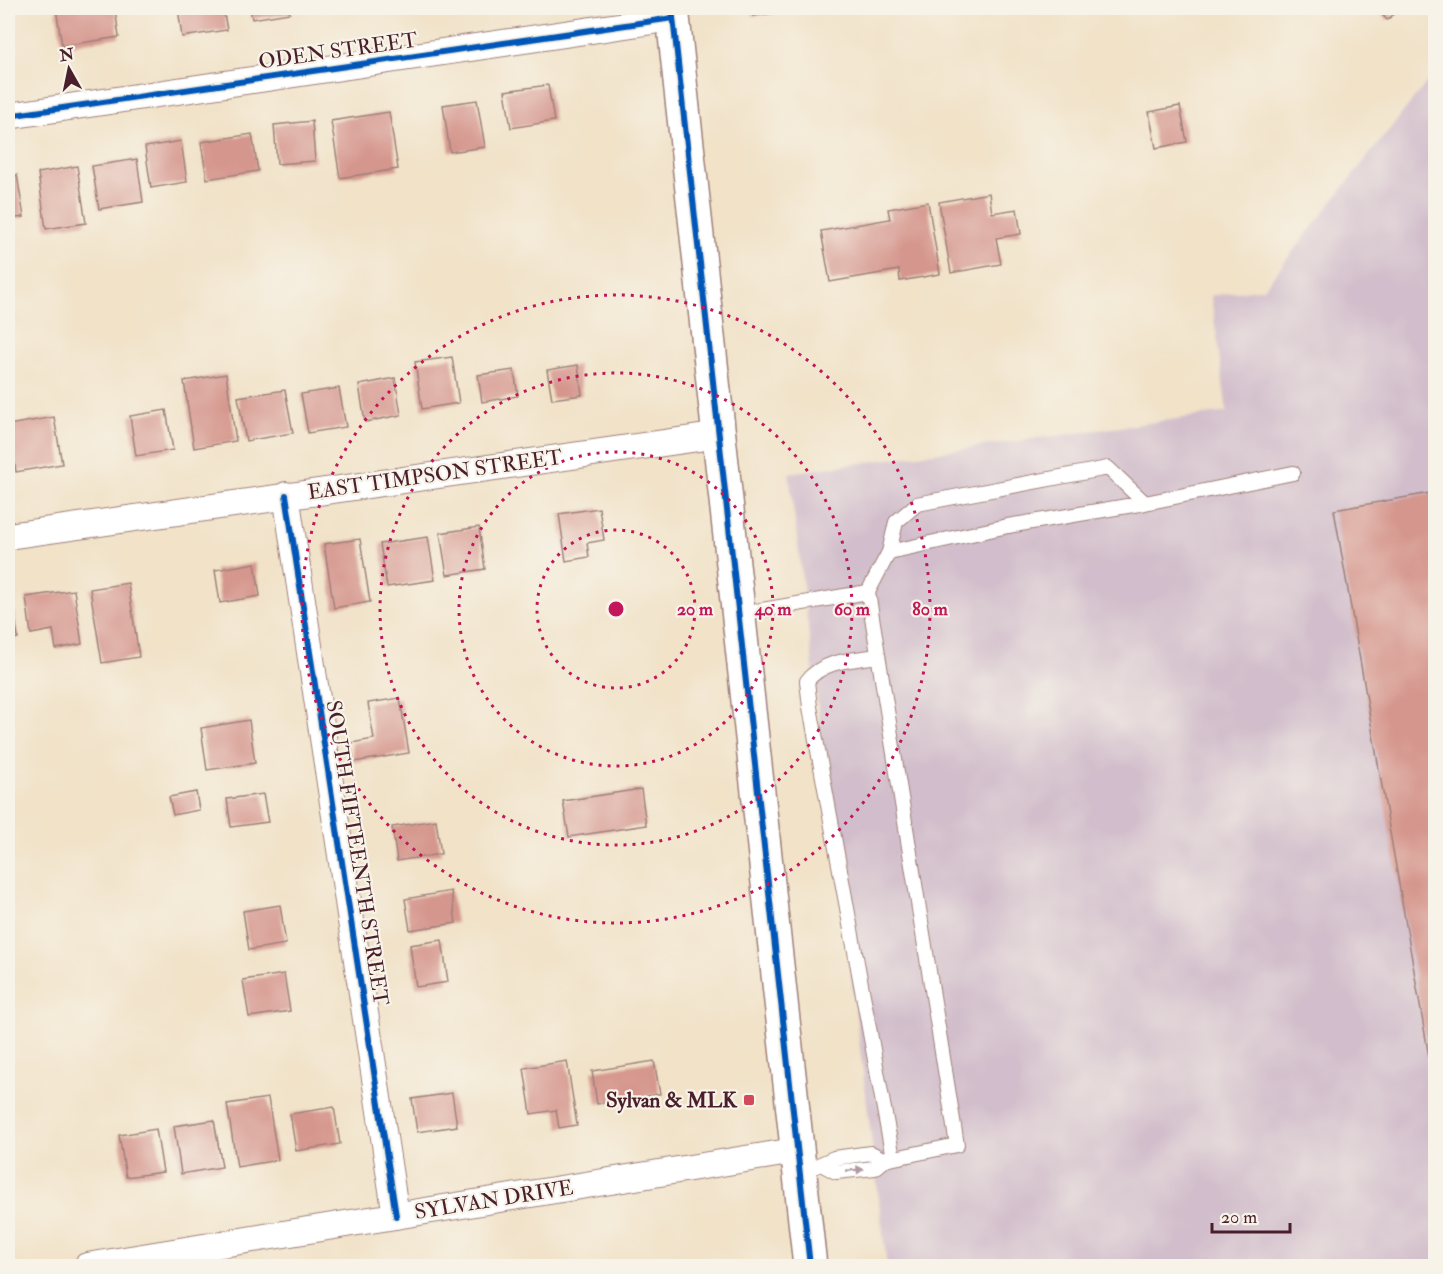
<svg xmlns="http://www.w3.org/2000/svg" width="1443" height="1274" font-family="'IM FELL Double Pica',serif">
<rect width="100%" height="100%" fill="#f7f3e8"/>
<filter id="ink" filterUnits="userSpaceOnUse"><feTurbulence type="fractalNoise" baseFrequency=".0167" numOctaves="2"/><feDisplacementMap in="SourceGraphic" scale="12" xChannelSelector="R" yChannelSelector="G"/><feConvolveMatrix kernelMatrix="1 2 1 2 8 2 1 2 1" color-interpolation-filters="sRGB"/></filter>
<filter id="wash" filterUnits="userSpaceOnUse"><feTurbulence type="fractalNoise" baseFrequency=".008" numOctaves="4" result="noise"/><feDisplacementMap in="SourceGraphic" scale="24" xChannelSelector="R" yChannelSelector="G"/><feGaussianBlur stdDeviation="1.35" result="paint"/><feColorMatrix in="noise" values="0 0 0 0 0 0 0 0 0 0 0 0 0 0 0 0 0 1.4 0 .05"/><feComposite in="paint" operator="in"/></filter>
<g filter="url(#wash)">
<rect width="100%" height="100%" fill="#f1e2c8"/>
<path fill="#d1bdcb" d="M 1435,72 L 1435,1266 L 887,1266 L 789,473 L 1227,412 L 1211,296 L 1264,288 Z"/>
<g id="blocks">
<path fill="#d5968d" d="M 56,8 L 115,8 L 119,37 L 62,46 Z
M 178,8 L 223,8 L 227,30 L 182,37 Z
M 250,8 L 289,8 L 290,13 L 252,19 Z
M 752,8 L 802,8 L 803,9 L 753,16 Z
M 1376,8 L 1401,8 L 1387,20 Z
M 548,85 L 554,121 L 511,128 L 505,91 Z
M 477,100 L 485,147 L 450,152 L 443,105 Z
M 1180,106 L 1187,142 L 1156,148 L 1149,112 Z
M 389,112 L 398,169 L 340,178 L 331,121 Z
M 312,121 L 315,161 L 277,164 L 274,125 Z
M 252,134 L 258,171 L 207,179 L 201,142 Z
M 181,141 L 187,182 L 151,188 L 145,147 Z
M 137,159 L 143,202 L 99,209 L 92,166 Z
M 77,166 L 86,223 L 46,229 L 38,173 Z
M 17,175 L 24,217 L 8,219 L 8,176 Z
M 989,193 L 992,213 L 1017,209 L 1021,234 L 996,238 L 1001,264 L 951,273 L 939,202 Z
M 928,202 L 940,274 L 900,281 L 899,270 L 830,282 L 821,231 L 890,219 L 888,209 Z
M 452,357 L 459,403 L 422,409 L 415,362 Z
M 578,365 L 582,395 L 552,399 L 547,370 Z
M 514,370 L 518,396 L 482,402 L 478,375 Z
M 226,374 L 236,441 L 194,448 L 184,381 Z
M 395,378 L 401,415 L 365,422 L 359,385 Z
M 339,388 L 346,427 L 308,433 L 301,394 Z
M 285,390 L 293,433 L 246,441 L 238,397 Z
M 166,410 L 173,450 L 136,456 L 130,416 Z
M 54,417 L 62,464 L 16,472 L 8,425 Z
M 1436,492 L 1436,1086 L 1434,1086 L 1334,510 Z
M 599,508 L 604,540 L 587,543 L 589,557 L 566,561 L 559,514 Z
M 479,527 L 485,569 L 447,575 L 440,533 Z
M 428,537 L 435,580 L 387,587 L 380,544 Z
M 360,539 L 370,602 L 334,608 L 324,544 Z
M 255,563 L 260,596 L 220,603 L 215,570 Z
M 128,583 L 139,657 L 102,663 L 90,589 Z
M 74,590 L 82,644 L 56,649 L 53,630 L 31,634 L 26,597 Z
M 8,600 L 12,600 L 18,638 L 8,640 Z
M 400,698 L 409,753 L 354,762 L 351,743 L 374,739 L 368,703 Z
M 249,720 L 255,763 L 207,770 L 201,728 Z
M 641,789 L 646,825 L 569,837 L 563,801 Z
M 196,792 L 199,810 L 173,815 L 169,797 Z
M 263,794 L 268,822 L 231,827 L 227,799 Z
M 436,820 L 441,854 L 397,861 L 392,827 Z
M 451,891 L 456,923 L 410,930 L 405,899 Z
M 280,905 L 286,944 L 249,950 L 243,911 Z
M 442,940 L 448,982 L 416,987 L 410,945 Z
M 284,974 L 290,1011 L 249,1017 L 243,980 Z
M 567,1061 L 577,1125 L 559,1128 L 556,1110 L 531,1114 L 524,1068 Z
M 654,1061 L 660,1094 L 597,1104 L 592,1071 Z
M 452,1093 L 457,1126 L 417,1132 L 412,1099 Z
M 268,1098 L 278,1160 L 237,1167 L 227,1104 Z
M 334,1107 L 340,1144 L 296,1151 L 290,1114 Z
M 214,1120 L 222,1167 L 181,1174 L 174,1126 Z
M 156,1129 L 163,1172 L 126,1177 L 119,1135 Z
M 645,1261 L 646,1266 L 619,1266 L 619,1265 Z"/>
</g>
</g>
<g filter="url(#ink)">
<use href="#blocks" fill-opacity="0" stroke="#9e807a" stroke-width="1.5"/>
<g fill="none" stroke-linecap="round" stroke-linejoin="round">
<g stroke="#9e807a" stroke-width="16">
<path id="lane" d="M 889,552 L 896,522 L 917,504 L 1108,468 L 1145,503
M 868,592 L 889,552 L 1008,526 L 1145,503 L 1293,473
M 738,614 L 868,592 L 957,1145 L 885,1160 L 875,1168 L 836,1172 L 823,1165
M 878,656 C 853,660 823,660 807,681 L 810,707 L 893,1158
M 816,1166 L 834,1158 L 871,1153 L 885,1160"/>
</g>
<g stroke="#9e807a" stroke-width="28">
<path id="street" d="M 8,116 L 673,18
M 286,495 L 396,1216
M 8,536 L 720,435
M 87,1266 L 795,1151"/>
</g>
<g stroke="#9e807a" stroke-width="36">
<path id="secondary" d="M 672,8 L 810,1266"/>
</g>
<use href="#lane" stroke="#fff" stroke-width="14"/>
<use href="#street" stroke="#fff" stroke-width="26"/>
<use href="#secondary" stroke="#fff" stroke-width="33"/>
<g stroke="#f7f3e8" stroke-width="10">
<path id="cycleway" d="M 672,8 L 810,1266
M 8,116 L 673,18
M 286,495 L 396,1216"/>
</g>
<use href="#cycleway" stroke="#0057b8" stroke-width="6"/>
</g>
<defs><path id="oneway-solid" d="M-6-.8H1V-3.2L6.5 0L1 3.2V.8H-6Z" transform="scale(1.5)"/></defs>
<use fill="#ae9aa0" href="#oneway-solid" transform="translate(855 1170) rotate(-5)"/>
</g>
<g fill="none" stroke="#c2185b" stroke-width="3" stroke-dasharray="3 6">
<circle cx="616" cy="609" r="79"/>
<circle cx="616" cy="609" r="157"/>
<circle cx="616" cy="609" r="236"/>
<circle cx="616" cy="609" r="314"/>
</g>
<rect fill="#d1495b" stroke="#f7f3e8" stroke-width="2" x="743" y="1094" width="12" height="12" rx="3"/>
<g text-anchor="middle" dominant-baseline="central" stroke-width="4.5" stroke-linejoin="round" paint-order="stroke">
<g font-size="21" fill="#4a1f2b" stroke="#f7f3e8">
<text transform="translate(338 51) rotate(-8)">ODEN STREET</text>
<text transform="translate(435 475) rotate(-8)">EAST TIMPSON STREET</text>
<text transform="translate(357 853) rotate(81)">SOUTH FIFTEENTH STREET</text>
<text transform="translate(494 1200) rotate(-9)">SYLVAN DRIVE</text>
</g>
<g font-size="21" font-weight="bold" fill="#4a1f2b" stroke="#f7f3e8" text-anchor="end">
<text x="737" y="1100">Sylvan &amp; MLK</text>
</g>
</g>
<circle cx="616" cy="609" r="9" fill="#c2185b" stroke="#f7f3e8" stroke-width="3"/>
<g font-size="18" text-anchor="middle" font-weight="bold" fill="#c2185b" stroke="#f7f3e8" stroke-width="4.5" stroke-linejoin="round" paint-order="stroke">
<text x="695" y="615">20 m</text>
<text x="773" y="615">40 m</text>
<text x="852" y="615">60 m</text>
<text x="930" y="615">80 m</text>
</g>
<rect width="1443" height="1274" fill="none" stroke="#f7f3e8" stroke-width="30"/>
<g transform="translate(69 69) rotate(351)" stroke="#f7f3e8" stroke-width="4.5" paint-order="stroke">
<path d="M0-4.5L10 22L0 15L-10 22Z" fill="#4a1f2b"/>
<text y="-9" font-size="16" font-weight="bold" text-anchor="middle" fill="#4a1f2b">N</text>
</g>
<path d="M1212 1223v9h78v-9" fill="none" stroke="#4a1f2b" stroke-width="3"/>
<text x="1221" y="1223" font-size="18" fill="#4a1f2b" stroke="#f7f3e8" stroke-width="4.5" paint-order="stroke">20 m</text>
</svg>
